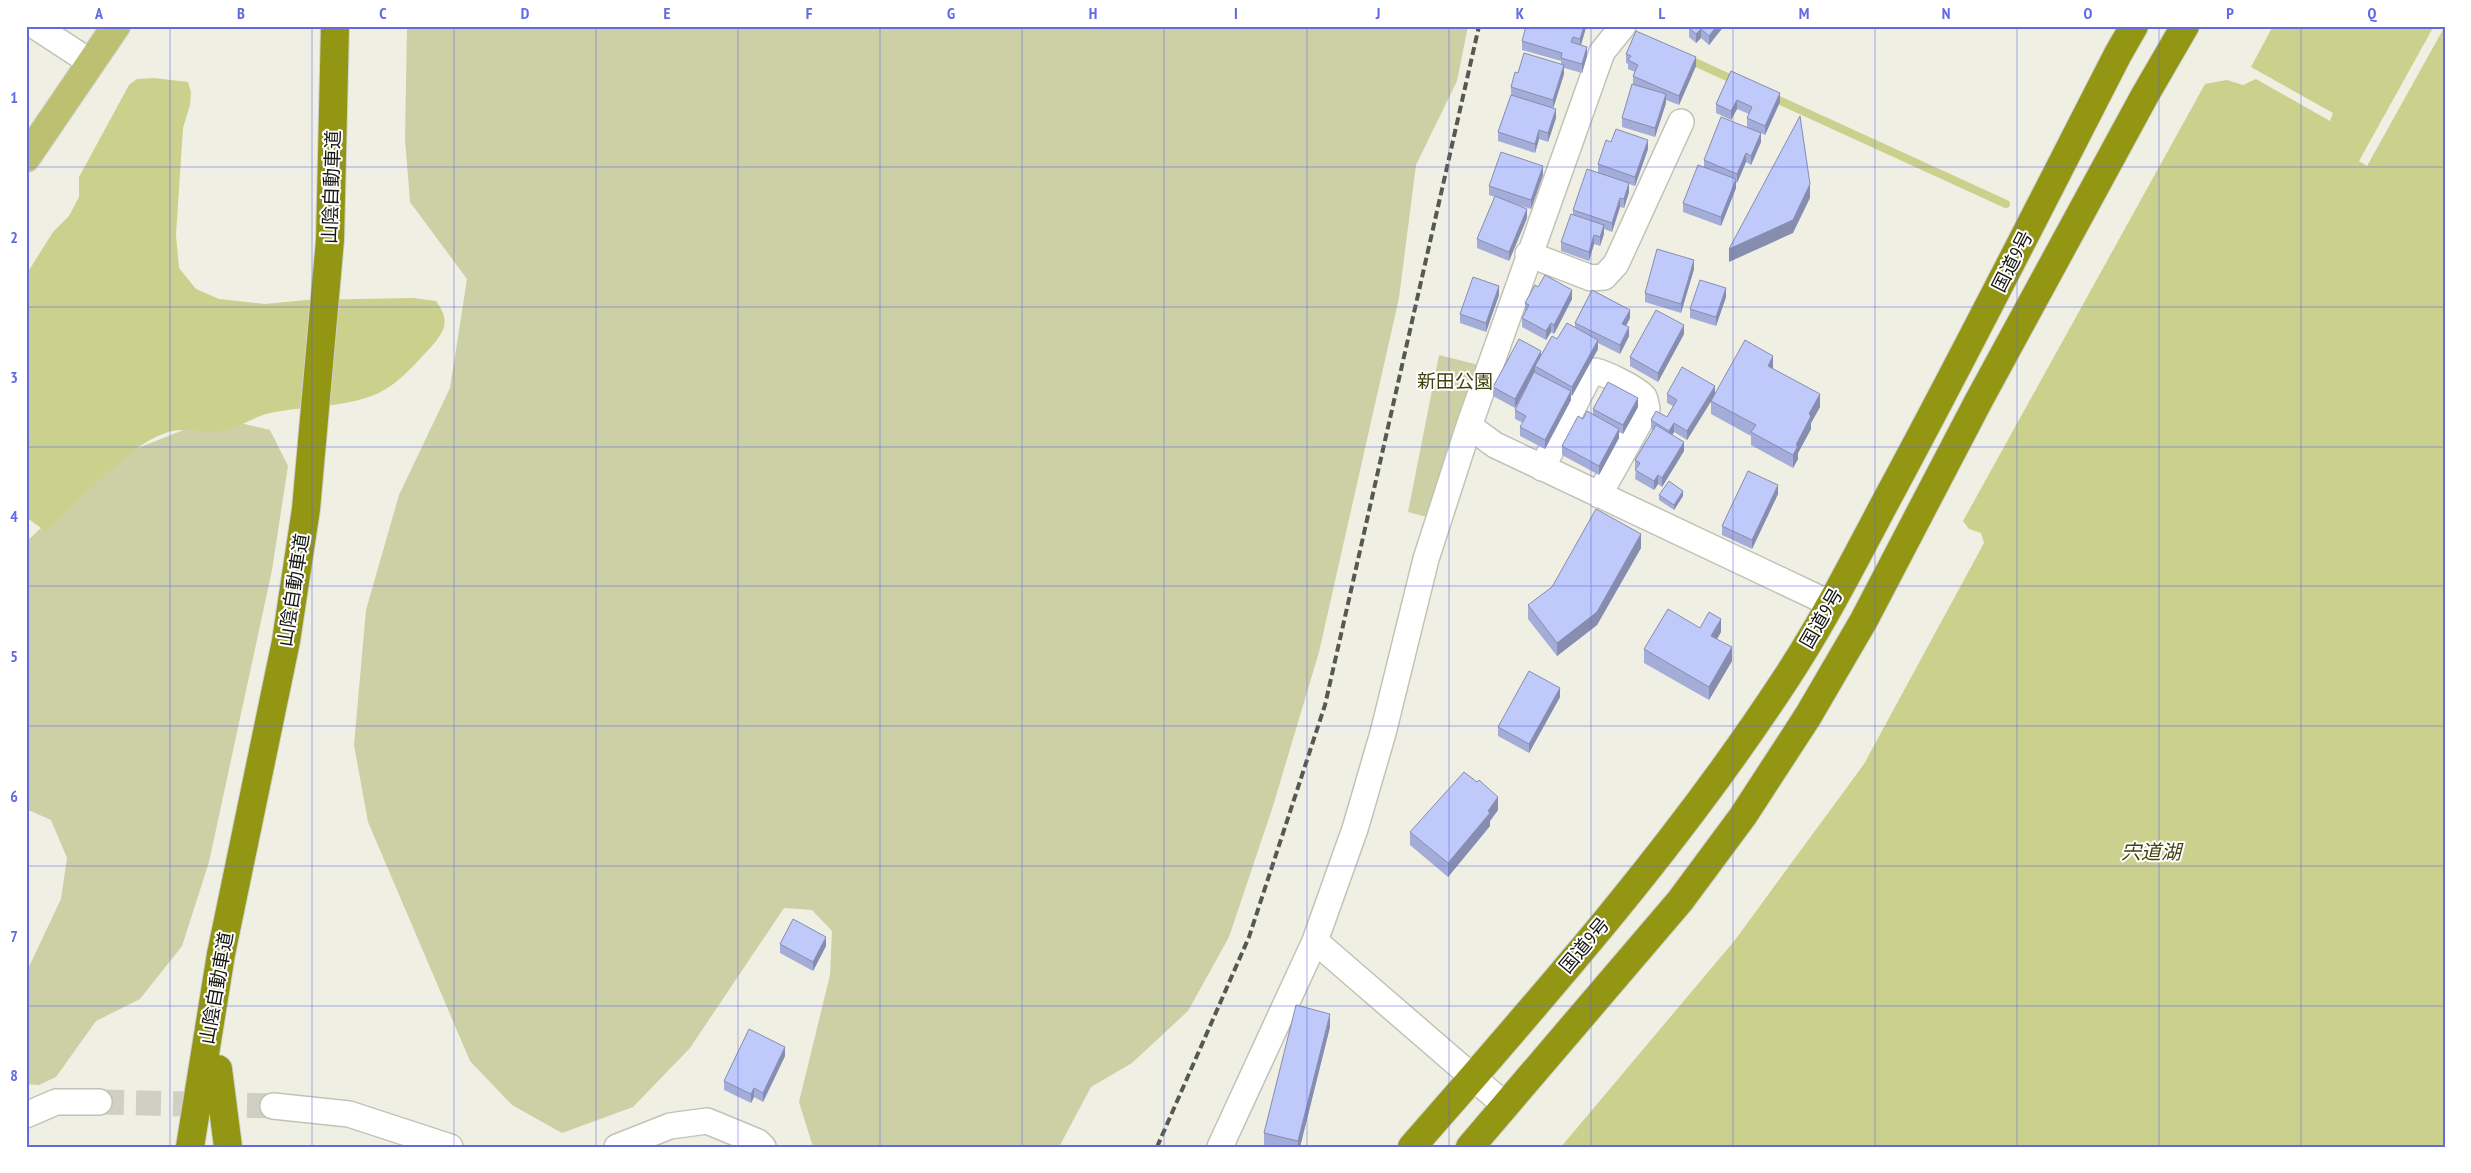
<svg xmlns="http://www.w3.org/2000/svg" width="2471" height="1173" font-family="'PT Sans Narrow','Noto Sans JP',sans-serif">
<rect width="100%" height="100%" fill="#eff0e3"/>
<path fill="#ccd0a4" d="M 407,26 L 1468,26 L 1457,81 L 1416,165 L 1399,298 L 1319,652 L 1273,806 L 1229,937 L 1188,1011 L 1132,1063 L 1091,1087 L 1059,1147 L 813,1147 L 799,1102 L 830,975 L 832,931 L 812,910 L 784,908 L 690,1048 L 633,1107 L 562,1133 L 512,1105 L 470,1061 L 368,822 L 354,745 L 366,610 L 399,495 L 450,388 L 467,279 L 410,202 L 405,139 Z
M 1439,355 L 1483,366 L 1427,517 L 1408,512 Z
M 216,417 L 270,430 L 288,466 L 272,570 L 209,862 L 182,946 L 140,999 L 96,1021 L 56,1077 L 39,1085 L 26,1084 L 26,973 L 61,899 L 67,858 L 51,820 L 26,809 L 26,542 L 118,456 Z"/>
<path fill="#cbd08d" d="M 2273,26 L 2434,26 L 2359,161 L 2367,166 L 2445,26 L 2445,1147 L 1561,1147 L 1735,940 L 1864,764 L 1984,543 L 1981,533 L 1969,529 L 1963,521 L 2205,84 L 2227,80 L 2243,85 L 2256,79 L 2330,121 L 2333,113 L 2251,67 Z
M 154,78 L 188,82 L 191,92 L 190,105 L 183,128 L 176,235 L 179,268 L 196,289 L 219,299 L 265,304 L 306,300 L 413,298 L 436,301 C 450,320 446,330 431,347 C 414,365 397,386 374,395 C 341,408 304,406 270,413 C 252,417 240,428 220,431 C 203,433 184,427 168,432 C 124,446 82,502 45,531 L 26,517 L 26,275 L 53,232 L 69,216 L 79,197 L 79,177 L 129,85 L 137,79 Z"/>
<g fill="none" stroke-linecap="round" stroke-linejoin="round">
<path stroke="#cbd08d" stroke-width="8" d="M 1688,59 L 1736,81
M 1772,97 L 2006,204"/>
<path stroke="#cfcfc4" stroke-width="25" stroke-dasharray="25 12" stroke-linecap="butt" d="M 99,1102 L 273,1106"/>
<g stroke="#c1c3b6" stroke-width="28">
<path id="minor" d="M 35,26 L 90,62
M 1623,26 L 1602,52 L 1469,426 L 1495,445 L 1831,604
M 1528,254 L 1591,278 L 1604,277 L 1616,264 L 1681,122
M 1542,468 L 1589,376 L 1595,371 C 1607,374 1636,388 1644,397 C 1646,401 1646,405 1647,409 L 1599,495
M 1315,941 L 1355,829 L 1383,733 L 1426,559 L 1469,426
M 273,1106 L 349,1114 L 450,1147
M 26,1115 L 56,1102 L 99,1102
M 617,1147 L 670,1126 L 707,1121 L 758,1142 L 763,1147
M 1220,1147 L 1315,941 L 1506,1106"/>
</g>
<g stroke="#d1d1d0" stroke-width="30">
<path id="major" d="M 26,158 L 116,26"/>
</g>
<g stroke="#d1d1d0" stroke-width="30">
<path id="highway" d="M 218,1069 L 228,1147
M 190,1147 L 221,954 L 286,641 L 306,509 L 330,240 L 335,26
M 1412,1147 C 1543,997 1676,847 1785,680 C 1826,618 1859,551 1894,486 C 1971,343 2044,198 2118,54 L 2134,26
M 1470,1147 L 1680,901 L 1743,816 L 1808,716 L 1864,620 L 1978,402 L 2145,95 L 2185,26"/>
</g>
<use href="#minor" stroke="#fff" stroke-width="25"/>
<use href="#major" stroke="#bec071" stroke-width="28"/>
<use href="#highway" stroke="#929613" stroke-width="28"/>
<path stroke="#575850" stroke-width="4" stroke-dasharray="8 4" stroke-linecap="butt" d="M 1157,1147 L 1249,937 L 1325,705 L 1479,26"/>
</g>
<path fill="#a4add7" d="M 1586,26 L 1581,45 L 1587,56 L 1582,73 L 1564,68 L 1564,74 L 1553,108 L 1556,118 L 1548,142 L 1539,139 L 1535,153 L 1498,141 L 1498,132 L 1511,95 L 1511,87 L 1518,73 L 1561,64 L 1561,61 L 1522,50 L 1522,41 Z
M 1688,26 L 1724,26 L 1709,45 L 1701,38 L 1696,43 L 1689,37 L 1689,28 Z
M 1626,54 L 1696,66 L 1679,105 L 1666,100 L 1666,103 L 1655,137 L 1622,127 L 1622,118 L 1633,84 L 1633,76 L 1635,72 L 1628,69 L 1628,64 L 1626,63 Z
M 1731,71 L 1780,102 L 1765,135 L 1761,133 L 1761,142 L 1751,165 L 1746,162 L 1737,183 L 1736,182 L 1736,188 L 1721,226 L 1683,212 L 1683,203 L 1704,167 L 1704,160 L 1747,127 L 1747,118 L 1749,114 L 1737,109 L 1731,120 L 1716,113 L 1716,104 Z
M 1611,142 L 1648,149 L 1635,186 L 1629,184 L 1629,192 L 1624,208 L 1620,207 L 1612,232 L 1604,229 L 1604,234 L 1600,246 L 1594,244 L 1589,261 L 1561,251 L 1561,242 L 1573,215 L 1573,210 L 1598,173 L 1598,164 Z
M 1543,175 L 1531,209 L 1512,203 L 1527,218 L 1509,261 L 1477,248 L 1477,239 L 1495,197 L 1489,195 L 1489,186 Z
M 1694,269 L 1681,313 L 1645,302 L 1645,293 Z
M 1538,287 L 1572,299 L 1554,334 L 1551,332 L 1546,340 L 1522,327 L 1522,318 L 1525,312 L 1525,303 Z
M 1499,295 L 1486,332 L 1460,323 L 1460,314 Z
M 1726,297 L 1716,326 L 1690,318 L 1690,309 Z
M 1630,318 L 1626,326 L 1629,336 L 1620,354 L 1598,343 L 1598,349 L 1572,396 L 1571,395 L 1571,400 L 1545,449 L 1520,436 L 1520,427 L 1523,423 L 1515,419 L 1515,410 L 1528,385 L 1515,408 L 1493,396 L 1493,387 L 1541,356 L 1557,339 L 1575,328 L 1575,323 Z
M 1684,334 L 1658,382 L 1630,366 L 1630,357 Z
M 1773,369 L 1820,407 L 1811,423 L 1811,429 L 1798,453 L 1798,459 L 1793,468 L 1751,445 L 1751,436 L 1711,414 L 1711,401 L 1687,440 L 1674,432 L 1672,435 L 1684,451 L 1662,487 L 1658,484 L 1654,490 L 1635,479 L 1636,469 L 1635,469 L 1635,460 L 1653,430 L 1651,429 L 1651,420 L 1667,417 L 1673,406 L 1667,403 L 1667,394 L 1715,394 Z
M 1638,407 L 1623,434 L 1619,432 L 1619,438 L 1599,475 L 1562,455 L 1562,446 L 1583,419 L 1593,415 L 1593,409 Z
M 1778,494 L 1752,549 L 1722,535 L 1722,526 Z
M 1659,495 L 1683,496 L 1674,510 L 1659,500 Z
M 1641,548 L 1597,625 L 1557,656 L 1528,619 L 1528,605 Z
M 1700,628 L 1721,632 L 1717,639 L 1732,661 L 1709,700 L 1644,663 L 1644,649 Z
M 1560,697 L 1529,753 L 1498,736 L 1498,727 Z
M 1498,810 L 1490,821 L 1490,826 L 1448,877 L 1410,845 L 1410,832 Z
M 780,944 L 826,946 L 813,971 L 780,953 Z
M 1330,1027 L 1300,1147 L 1264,1146 L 1264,1133 Z
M 785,1056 L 763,1102 L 754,1097 L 751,1103 L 724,1090 L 724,1081 Z"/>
<path fill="#868daf" d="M 1584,26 L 1586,26 L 1586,28 L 1580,48 L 1580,39 Z
M 1717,26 L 1724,26 L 1709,45 L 1709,36 Z
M 1701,29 L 1701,38 L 1696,43 L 1696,34 Z
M 1587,47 L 1587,56 L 1582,73 L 1582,64 Z
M 1696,57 L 1696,66 L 1679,105 L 1679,96 Z
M 1564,65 L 1564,74 L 1553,109 L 1553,100 Z
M 1780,93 L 1780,102 L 1765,135 L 1765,126 Z
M 1666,94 L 1666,103 L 1655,137 L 1655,128 Z
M 1737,100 L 1737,109 L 1731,120 L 1731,111 Z
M 1556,109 L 1556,118 L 1548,142 L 1548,133 Z
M 1539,130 L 1539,139 L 1535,153 L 1535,144 Z
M 1761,133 L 1761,142 L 1751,165 L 1751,156 Z
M 1648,140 L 1648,149 L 1635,186 L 1635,177 Z
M 1746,153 L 1746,162 L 1737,183 L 1737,174 Z
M 1543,166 L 1543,175 L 1531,209 L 1531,200 Z
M 1736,179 L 1736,188 L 1721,226 L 1721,217 Z
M 1629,183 L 1629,192 L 1624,208 L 1624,199 Z
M 1810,184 L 1810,198 L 1793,233 L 1729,262 L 1729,249 Z
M 1620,198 L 1620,207 L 1612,232 L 1612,223 Z
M 1527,209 L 1527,218 L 1509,261 L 1509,252 Z
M 1604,225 L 1604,234 L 1600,246 L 1600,237 Z
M 1594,235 L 1594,244 L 1589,261 L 1589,252 Z
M 1694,260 L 1694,269 L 1681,313 L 1681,304 Z
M 1499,286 L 1499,295 L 1486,332 L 1486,323 Z
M 1726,288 L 1726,297 L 1716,326 L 1716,317 Z
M 1572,290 L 1572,299 L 1554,334 L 1554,325 Z
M 1630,310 L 1630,318 L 1622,333 L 1622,324 Z
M 1551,323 L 1551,332 L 1546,340 L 1546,331 Z
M 1684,325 L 1684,334 L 1658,382 L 1658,373 Z
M 1629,327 L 1629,336 L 1620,354 L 1620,345 Z
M 1598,340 L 1598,349 L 1572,396 L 1572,387 Z
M 1541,351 L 1541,360 L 1535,366 L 1535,371 L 1515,408 L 1515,399 Z
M 1773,356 L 1773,369 L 1768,366 Z
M 1715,386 L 1715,395 L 1687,440 L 1687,431 Z
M 1571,391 L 1571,400 L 1545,449 L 1545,440 Z
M 1820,394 L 1820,407 L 1811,423 L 1811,429 L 1798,453 L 1798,459 L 1793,468 L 1793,455 L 1796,445 L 1809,414 Z
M 1638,398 L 1638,407 L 1623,434 L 1623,425 Z
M 1674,423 L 1674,432 L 1669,440 L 1669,431 Z
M 1619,429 L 1619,438 L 1599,475 L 1599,466 Z
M 1684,442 L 1684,451 L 1662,487 L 1662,478 Z
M 1658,475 L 1658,484 L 1654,490 L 1654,481 Z
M 1778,485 L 1778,494 L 1752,549 L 1752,540 Z
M 1683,491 L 1683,496 L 1674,510 L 1674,505 Z
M 1641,534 L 1641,548 L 1597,625 L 1557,656 L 1557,643 Z
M 1721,619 L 1721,632 L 1711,649 L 1711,636 Z
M 1732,647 L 1732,661 L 1709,700 L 1709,687 Z
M 1560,688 L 1560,697 L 1529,753 L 1529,744 Z
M 1498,797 L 1498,810 L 1490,821 L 1490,826 L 1448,877 L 1448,863 Z
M 826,937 L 826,946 L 813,971 L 813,962 Z
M 1330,1014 L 1330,1027 L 1300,1147 L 1298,1147 L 1298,1141 Z
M 785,1047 L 785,1056 L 763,1102 L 763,1093 Z
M 754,1088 L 754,1097 L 751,1103 L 751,1094 Z"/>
<path fill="#bfc9fa" stroke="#868daf" d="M 1526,26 L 1584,26 L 1580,39 L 1573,37 L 1571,42 L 1587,47 L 1582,64 L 1561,58 L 1562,53 L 1522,41 Z
M 1690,26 L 1717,26 L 1709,36 L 1701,29 L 1696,34 L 1689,28 Z
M 1636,31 L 1696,57 L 1679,96 L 1633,76 L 1638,65 L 1628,60 L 1631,56 L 1626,54 Z
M 1524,53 L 1564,65 L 1553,100 L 1511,87 L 1515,72 L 1518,73 Z
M 1731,71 L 1780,93 L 1765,126 L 1747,118 L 1752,107 L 1737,100 L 1731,111 L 1716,104 Z
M 1632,84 L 1666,94 L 1655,128 L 1622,118 Z
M 1511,95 L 1556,109 L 1548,133 L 1539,130 L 1535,144 L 1498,132 Z
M 1800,116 L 1810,184 L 1793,220 L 1729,249 Z
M 1721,117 L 1761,133 L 1751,156 L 1746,153 L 1737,174 L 1704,160 Z
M 1616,129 L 1648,140 L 1635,177 L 1598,164 L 1606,140 L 1611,142 Z
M 1501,152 L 1543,166 L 1531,200 L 1489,186 Z
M 1698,165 L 1736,179 L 1721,217 L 1683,203 Z
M 1587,169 L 1629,183 L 1624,199 L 1620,198 L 1612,223 L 1573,210 Z
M 1495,196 L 1527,209 L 1509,252 L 1477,239 Z
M 1571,214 L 1604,225 L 1600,237 L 1594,235 L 1589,252 L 1561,242 Z
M 1657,249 L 1694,260 L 1681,304 L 1645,293 Z
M 1545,275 L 1572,290 L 1554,325 L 1551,323 L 1546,331 L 1522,318 L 1529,305 L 1525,303 L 1535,285 L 1538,287 Z
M 1473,277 L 1499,286 L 1486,323 L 1460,314 Z
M 1700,280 L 1726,288 L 1716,317 L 1690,309 Z
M 1592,290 L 1630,310 L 1622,324 L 1629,327 L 1620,345 L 1575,323 Z
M 1656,310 L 1684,325 L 1658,373 L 1630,357 Z
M 1567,323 L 1598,340 L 1572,387 L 1535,366 L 1552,336 L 1557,339 Z
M 1519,339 L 1541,351 L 1515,399 L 1493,387 Z
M 1745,340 L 1773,356 L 1768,366 L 1820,394 L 1809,414 L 1811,416 L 1796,445 L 1798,446 L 1793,455 L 1751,432 L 1756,425 L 1711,401 Z
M 1682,367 L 1715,386 L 1687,431 L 1674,423 L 1669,431 L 1651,420 L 1656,411 L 1667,417 L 1677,400 L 1667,394 Z
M 1534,372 L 1571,391 L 1545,440 L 1520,427 L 1526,416 L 1515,410 Z
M 1608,382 L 1638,398 L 1623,425 L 1593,409 Z
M 1587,411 L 1619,429 L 1599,466 L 1562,446 L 1578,416 L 1583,419 Z
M 1656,425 L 1684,442 L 1662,478 L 1658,475 L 1654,481 L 1635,470 L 1640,463 L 1635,460 Z
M 1748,471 L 1778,485 L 1752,540 L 1722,526 Z
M 1669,481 L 1683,491 L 1674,505 L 1659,495 Z
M 1596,509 L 1641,534 L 1597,612 L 1557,643 L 1528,605 L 1552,587 Z
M 1668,609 L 1700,628 L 1709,612 L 1721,619 L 1711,636 L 1732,647 L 1709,687 L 1644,649 Z
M 1529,671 L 1560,688 L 1529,744 L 1498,727 Z
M 1464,772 L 1477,782 L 1479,780 L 1498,797 L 1488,811 L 1490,813 L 1448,863 L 1410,832 Z
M 793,919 L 826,937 L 813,962 L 780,944 Z
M 1296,1005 L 1330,1014 L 1298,1141 L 1264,1133 Z
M 749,1029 L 785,1047 L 763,1093 L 754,1088 L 751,1094 L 724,1081 Z"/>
<path fill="none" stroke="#616ae2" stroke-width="1" stroke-opacity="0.55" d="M 170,26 L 170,1147M 312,26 L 312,1147M 454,26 L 454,1147M 596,26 L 596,1147M 738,26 L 738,1147M 880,26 L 880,1147M 1022,26 L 1022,1147M 1164,26 L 1164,1147M 1307,26 L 1307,1147M 1449,26 L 1449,1147M 1591,26 L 1591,1147M 1733,26 L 1733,1147M 1875,26 L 1875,1147M 2017,26 L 2017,1147M 2159,26 L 2159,1147M 2301,26 L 2301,1147M 26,167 L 2445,167M 26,307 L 2445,307M 26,447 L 2445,447M 26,586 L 2445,586M 26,726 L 2445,726M 26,866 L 2445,866M 26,1006 L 2445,1006"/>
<g text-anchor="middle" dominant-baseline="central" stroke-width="4" stroke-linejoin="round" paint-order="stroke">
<g font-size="19" fill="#171712" stroke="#fff">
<text transform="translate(331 187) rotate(-88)">山陰自動車道</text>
<text transform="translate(2012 261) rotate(-63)">国道9号</text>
<text transform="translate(293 590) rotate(-81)">山陰自動車道</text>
<text transform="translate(1821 618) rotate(-60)">国道9号</text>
<text transform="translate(1584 945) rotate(-50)">国道9号</text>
<text transform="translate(216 988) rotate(-80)">山陰自動車道</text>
</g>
<g font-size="19" fill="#3e400d" stroke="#fff">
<text x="1455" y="381">新田公園</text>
</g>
<g font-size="20" font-style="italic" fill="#424411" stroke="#fff">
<text x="2151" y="852">宍道湖</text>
</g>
</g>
<rect width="2471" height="1173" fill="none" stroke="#ffffff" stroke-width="55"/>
<rect x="28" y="28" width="2416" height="1118" fill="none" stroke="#616ae2" stroke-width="2"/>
<g font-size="16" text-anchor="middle" font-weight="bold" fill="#616ae2">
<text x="99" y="19">A</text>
<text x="241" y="19">B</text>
<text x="383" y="19">C</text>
<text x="525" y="19">D</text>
<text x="667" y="19">E</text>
<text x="809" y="19">F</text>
<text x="951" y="19">G</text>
<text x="1093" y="19">H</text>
<text x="1236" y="19">I</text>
<text x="1378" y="19">J</text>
<text x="1520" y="19">K</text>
<text x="1662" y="19">L</text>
<text x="1804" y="19">M</text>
<text x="1946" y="19">N</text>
<text x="2088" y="19">O</text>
<text x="2230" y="19">P</text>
<text x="2372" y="19">Q</text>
<text x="14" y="103">1</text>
<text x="14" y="243">2</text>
<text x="14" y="383">3</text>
<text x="14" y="522">4</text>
<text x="14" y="662">5</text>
<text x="14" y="802">6</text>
<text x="14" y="942">7</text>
<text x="14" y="1081">8</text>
</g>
</svg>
